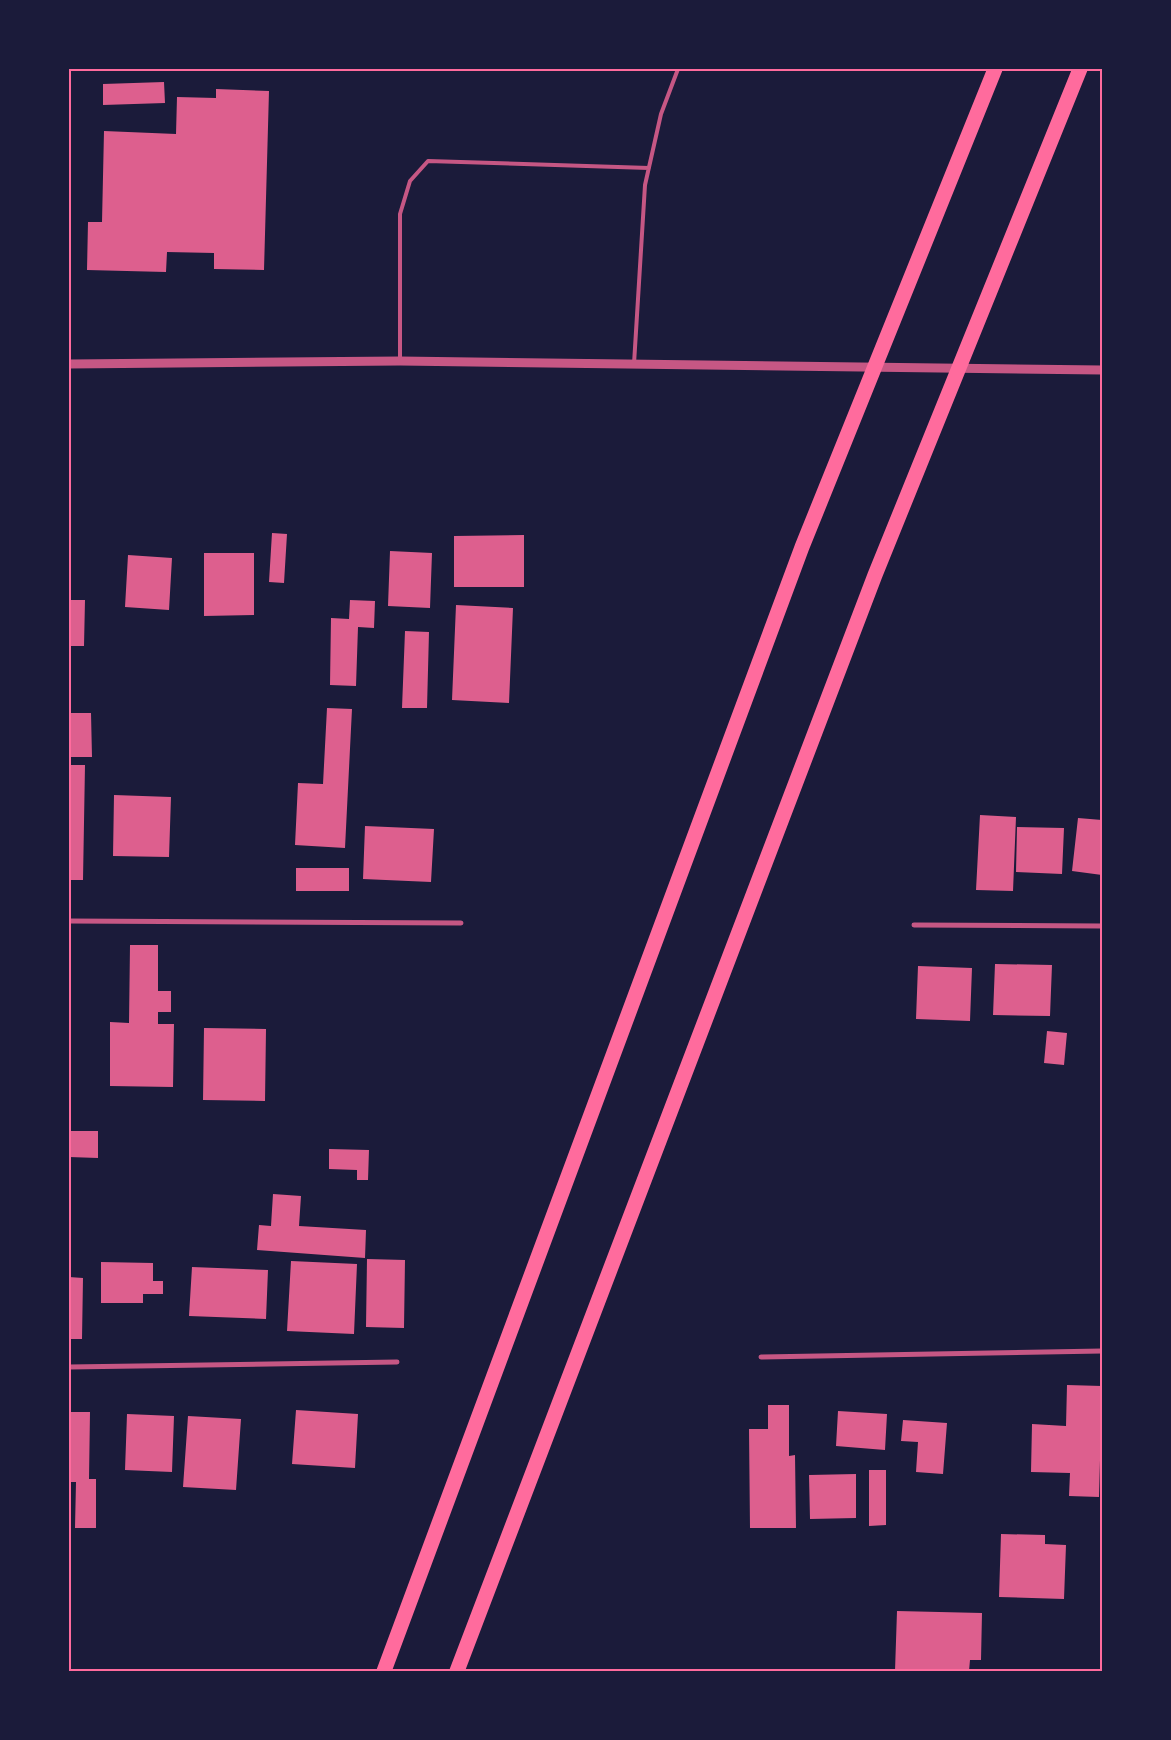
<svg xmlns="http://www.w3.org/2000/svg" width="1171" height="1740" font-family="Barlow,sans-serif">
<rect width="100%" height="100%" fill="#1b1b3a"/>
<path fill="#dd5f8e" d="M 86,69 L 165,69 L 165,71 L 86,71 Z
M 164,82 L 165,103 L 103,105 L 103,84 Z
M 216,89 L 269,91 L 264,270 L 214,269 L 214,253 L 167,252 L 166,272 L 87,270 L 88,222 L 102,222 L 104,131 L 176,134 L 177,97 L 216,98 Z
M 272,533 L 287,534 L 284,583 L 269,582 Z
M 524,535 L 524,587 L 454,587 L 454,536 Z
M 390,551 L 432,553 L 430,608 L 388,606 Z
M 204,553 L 254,553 L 254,615 L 204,616 Z
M 128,555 L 172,558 L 169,610 L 125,607 Z
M 69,600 L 85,600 L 84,646 L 69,646 Z
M 350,600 L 375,601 L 374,628 L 358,627 L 356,686 L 330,685 L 331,618 L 349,619 Z
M 456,605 L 513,608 L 509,703 L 452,700 Z
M 405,631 L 429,632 L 427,708 L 402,708 Z
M 327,708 L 352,709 L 345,848 L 295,845 L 298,783 L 323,784 Z
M 69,713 L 91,713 L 92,757 L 69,757 Z
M 69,765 L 85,765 L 83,880 L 69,880 Z
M 114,795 L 171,797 L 169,857 L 113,856 Z
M 980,815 L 1016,817 L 1013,891 L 976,890 Z
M 1078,818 L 1102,820 L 1102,875 L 1072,871 Z
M 365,826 L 434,829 L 431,882 L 363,879 Z
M 1017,827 L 1064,828 L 1062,874 L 1016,872 Z
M 296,868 L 349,868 L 349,891 L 296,891 Z
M 130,945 L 158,945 L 158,991 L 171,991 L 171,1012 L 158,1012 L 158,1024 L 174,1024 L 173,1087 L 110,1086 L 110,1022 L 129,1023 Z
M 995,964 L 1052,965 L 1050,1016 L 993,1015 Z
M 918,966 L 972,968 L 970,1021 L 916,1019 Z
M 204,1028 L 266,1029 L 265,1101 L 203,1100 Z
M 1047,1031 L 1067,1033 L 1064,1065 L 1044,1063 Z
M 69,1131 L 98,1131 L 98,1158 L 69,1157 Z
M 329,1149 L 369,1150 L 368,1180 L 357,1180 L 357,1170 L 329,1169 Z
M 273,1194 L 301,1196 L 299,1226 L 366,1230 L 365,1258 L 257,1250 L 259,1225 L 271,1226 Z
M 367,1259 L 405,1260 L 404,1328 L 366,1327 Z
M 291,1261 L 357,1264 L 354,1334 L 287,1331 Z
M 101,1262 L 153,1263 L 153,1281 L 163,1281 L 163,1294 L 143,1294 L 143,1303 L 101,1303 Z
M 192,1267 L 268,1270 L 266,1319 L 189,1316 Z
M 69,1277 L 83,1278 L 82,1339 L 69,1339 Z
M 1067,1385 L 1102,1386 L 1099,1497 L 1069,1496 L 1070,1473 L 1031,1472 L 1032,1424 L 1066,1426 Z
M 768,1405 L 789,1405 L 789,1456 L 795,1455 L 796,1528 L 750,1528 L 749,1429 L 768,1429 Z
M 296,1410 L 358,1414 L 355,1468 L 292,1464 Z
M 838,1411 L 887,1414 L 885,1450 L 836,1446 Z
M 69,1412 L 90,1412 L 89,1479 L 96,1479 L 96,1528 L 75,1528 L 76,1482 L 69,1482 Z
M 127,1414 L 174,1416 L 172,1472 L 125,1470 Z
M 188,1416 L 241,1419 L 236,1490 L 183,1487 Z
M 903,1420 L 947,1423 L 943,1474 L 916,1472 L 918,1442 L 901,1441 Z
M 869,1470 L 886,1470 L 886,1525 L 869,1526 Z
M 856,1474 L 856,1518 L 810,1519 L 809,1475 Z
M 1001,1534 L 1045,1535 L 1045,1544 L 1066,1545 L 1064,1599 L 999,1597 Z
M 897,1611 L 982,1613 L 981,1660 L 970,1660 L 969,1671 L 895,1671 Z"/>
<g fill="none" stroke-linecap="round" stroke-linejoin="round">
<path stroke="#c65784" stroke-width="4" d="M 400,360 L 400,214 L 410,181 L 428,161 L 649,168
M 634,364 L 645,185 L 661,114 L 678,69"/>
<path stroke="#c65784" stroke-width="5" d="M 69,921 L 461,923
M 914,925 L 1102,926
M 761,1357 L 1102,1351
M 69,1367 L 397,1362"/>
<path stroke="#c65784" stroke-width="9" d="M 69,364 L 400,361 L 1102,370"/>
<path stroke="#ff6b9d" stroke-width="15" d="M 384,1671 L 802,547 L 995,69
M 457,1671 L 875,575 L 1080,69"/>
</g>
<rect width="1171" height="1740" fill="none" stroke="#1b1b3a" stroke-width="140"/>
<rect x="70" y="70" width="1031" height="1600" fill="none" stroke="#ff6b9d" stroke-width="2"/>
</svg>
